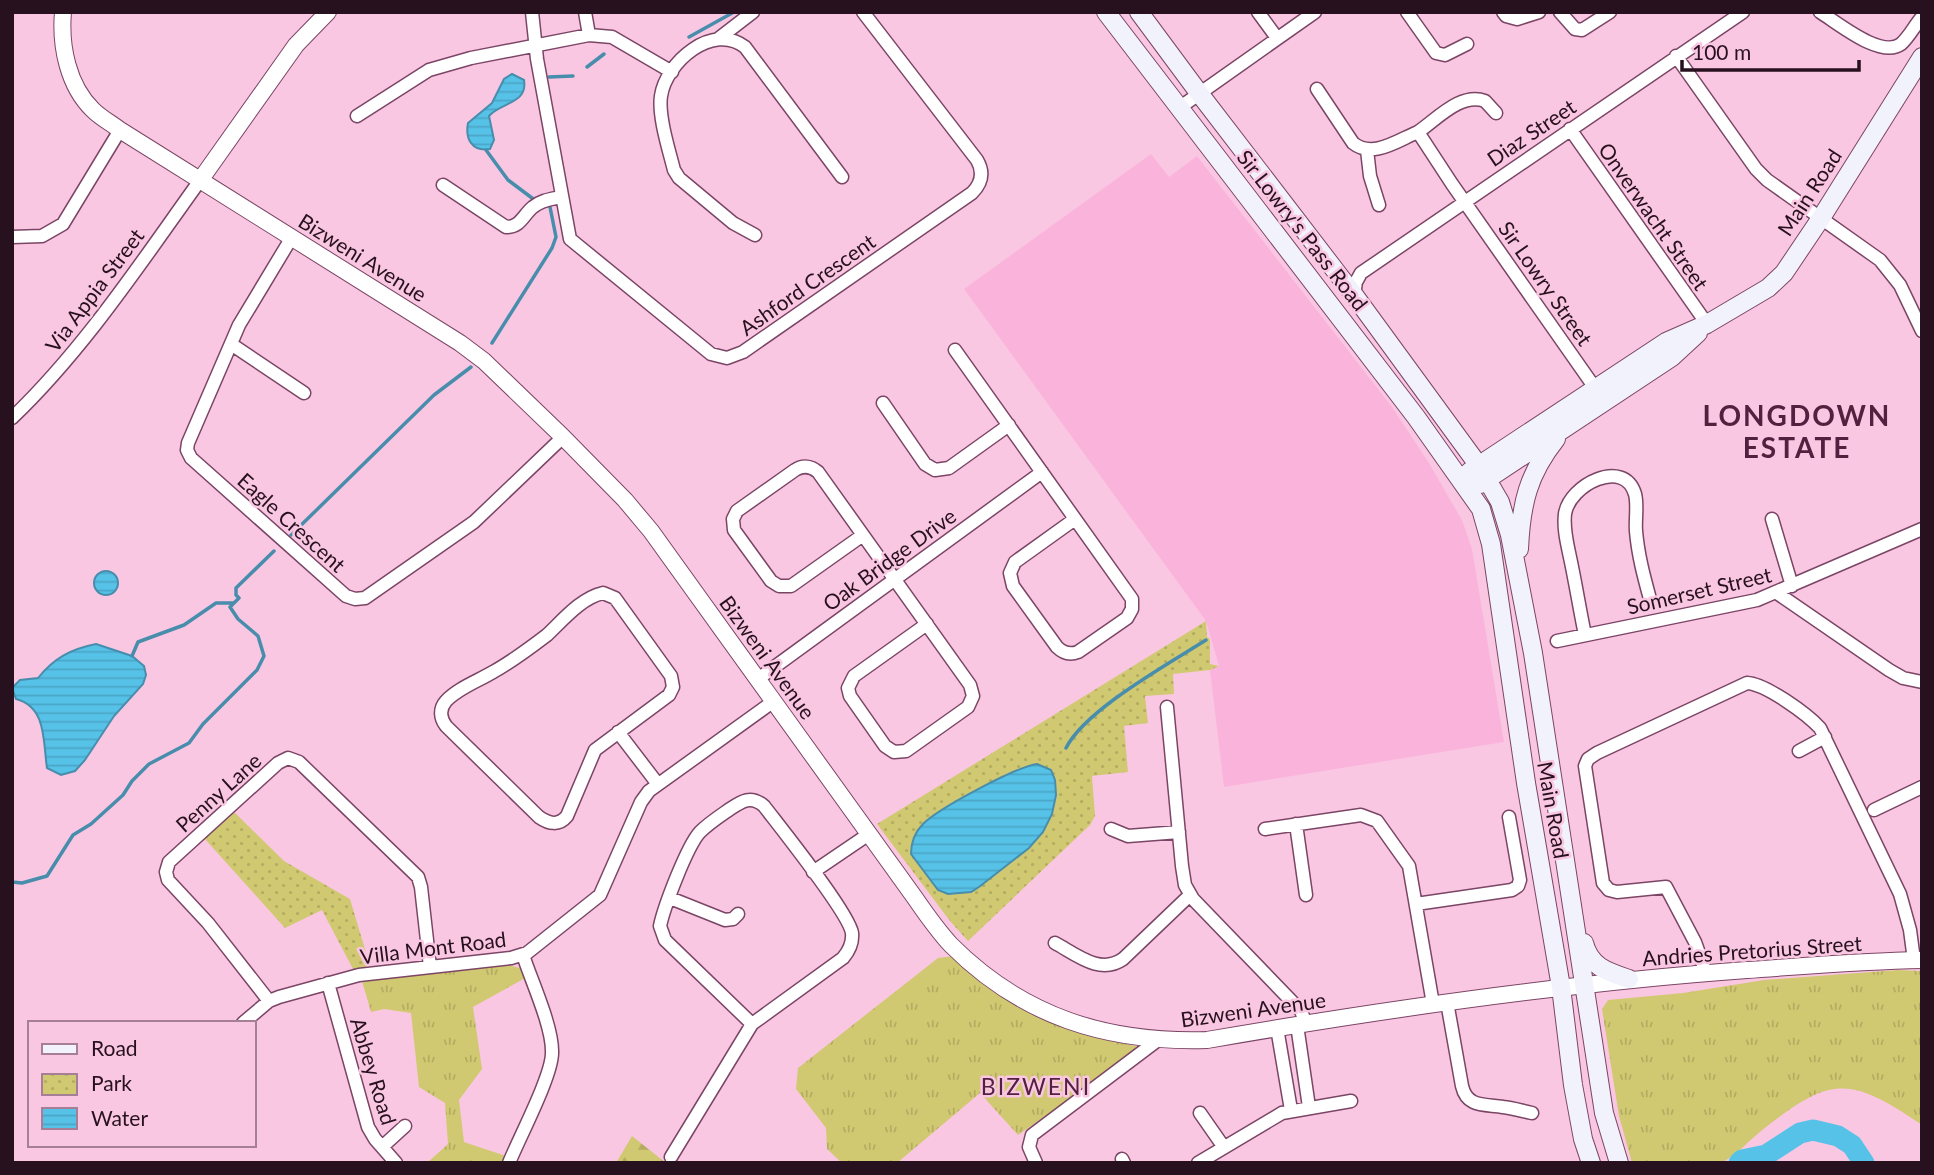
<svg xmlns="http://www.w3.org/2000/svg" width="1934" height="1175" font-family="Lato,sans-serif">
<defs>
<pattern id="grass-tufts" width="24" height="20" patternUnits="userSpaceOnUse" patternTransform="scale(1.75)"><rect width="24" height="20" fill="#d1c971"/><path d="M3 7l-1-3M5 7V3M7 7l1-3M15 17l-1-3M17 17v-4M19 17l1-3" fill="none" stroke="#b3ac61"/></pattern>
<pattern id="forest-firs" width="22" height="20" patternUnits="userSpaceOnUse" patternTransform="scale(1.75)"><rect width="22" height="20" fill="#d1c971"/><path d="M5 1l3.5 6h-7zM16 11l3.5 6h-7z" fill="#b3ac61"/></pattern>
<pattern id="park-dots" width="8" height="8" patternUnits="userSpaceOnUse" patternTransform="scale(1.75)"><rect width="8" height="8" fill="#d1c971"/><path d="M2 2h.1M6 6h.1" fill="none" stroke="#b3ac61" stroke-width="1.8" stroke-linecap="round"/></pattern>
<pattern id="water-rules" width="6" height="5" patternUnits="userSpaceOnUse" patternTransform="scale(1.75)"><rect width="6" height="5" fill="#56c2e8"/><path d="M0 2.5h6" fill="none" stroke="#4ba6c7"/></pattern>
</defs>
<rect width="100%" height="100%" fill="#fac7e3"/>
<path fill="#fab4dc" d="M 1151,154 L 1169,177 L 1197,156 L 1392,407 L 1429,463 L 1462,520 L 1472,549 L 1504,742 L 1224,787 L 1210,670 L 1219,666 L 1206,621 L 964,289 Z"/>
<path fill="url(#grass-tufts)" d="M 954,956 C 1015,1010 1060,1030 1140,1047 L 1139,1051 L 1018,1135 L 980,1093 L 897,1163 L 842,1163 L 827,1149 L 826,1128 L 796,1089 L 798,1068 L 938,958 Z
M 508,965 L 520,968 L 527,977 L 473,1007 L 482,1069 L 459,1100 L 464,1142 L 506,1156 L 504,1163 L 427,1163 L 448,1144 L 445,1103 L 419,1087 L 411,1013 L 384,1009 L 371,1012 L 362,981 Z
M 1898,970 L 1922,971 L 1922,1125 C 1848,1075 1831,1076 1761,1131 C 1749,1141 1736,1155 1723,1162 C 1714,1166 1646,1163 1632,1163 L 1619,1116 L 1602,1009 L 1608,1000 L 1683,993 L 1764,980 Z"/>
<path fill="url(#forest-firs)" d="M 632,1136 L 666,1163 L 616,1163 Z"/>
<path fill="url(#park-dots)" fill-rule="evenodd" d="M 1206,621 L 1207,637 L 1210,639 L 1210,664 L 1219,666 L 1210,670 L 1173,674 L 1174,694 L 1145,696 L 1148,723 L 1124,726 L 1128,772 L 1092,776 L 1095,816 L 1090,825 L 968,941 L 950,921 L 877,824 ZM 1032,765 L 1042,765 L 1056,795 L 1048,823 L 1043,832 L 1017,858 L 979,887 L 971,892 L 948,894 L 938,890 L 911,854 C 911,845 913,836 919,829 C 935,806 1005,778 1032,765 Z
M 233,811 L 284,861 L 350,899 L 370,966 L 353,969 L 322,910 L 285,928 L 204,838 Z"/>
<path fill="url(#water-rules)" stroke="#488dac" stroke-width="2" d="M 512,74 L 524,80 C 528,104 501,102 489,116 L 494,140 L 490,149 C 472,152 465,139 468,123 L 492,103 L 504,79 Z
M94 583a12 12 0 1 1 24 0a12 12 0 1 1-24 0Z
M 96,644 L 132,656 L 144,666 L 146,675 L 143,684 L 114,716 L 85,760 L 75,771 L 61,775 L 47,768 C 43,742 47,707 16,699 L 12,688 L 20,680 L 38,678 C 54,658 71,649 96,644 Z
M 1037,764 L 1051,770 L 1055,780 L 1056,795 L 1052,814 L 1043,832 L 1029,848 L 979,887 L 971,892 L 948,894 L 938,890 L 911,854 C 911,842 915,832 923,824 C 939,808 1016,767 1037,764 Z"/>
<g fill="none" stroke-linecap="round" stroke-linejoin="round">
<path stroke="#488dac" stroke-width="3.5" d="M 689,37 L 734,12
M 587,67 L 604,54
M 549,77 L 573,76
M 486,150 L 508,180 L 532,198
M 492,343 L 552,248 L 556,237 L 550,207
M 291,535 L 434,395 L 471,367
M 132,656 L 138,642 L 184,625 L 216,603 L 233,603
M 1066,748 C 1085,710 1168,664 1206,640
M 12,882 L 22,883 L 47,876 L 73,835 L 91,824 L 123,795 L 132,781 L 149,764 L 189,743 L 203,724 L 257,670 L 264,656 L 258,636 L 238,619 L 230,607 L 239,598 L 236,595 L 236,588 L 274,551"/>
<path stroke="#56c2e8" stroke-width="21" d="M 1739,1163 L 1742,1160 L 1766,1155 L 1800,1133 L 1813,1130 L 1838,1136 L 1852,1145 L 1864,1163"/>
<g stroke="#7b4565" stroke-width="15">
<path id="minor" d="M 532,12 L 537,59 L 570,239 L 711,354 L 727,358 L 743,352 L 972,193 C 982,183 984,172 977,160 L 863,12
M 585,12 L 589,35
M 1258,12 L 1277,38
M 1407,12 L 1436,53 L 1445,55 L 1467,44
M 1503,12 L 1506,16 L 1517,19 L 1539,12
M 1560,12 L 1575,29 L 1582,30 L 1610,12
M 1820,12 C 1838,23 1881,59 1901,44 C 1909,37 1915,25 1922,17
M 718,39 L 753,12
M 1676,56 L 1756,169 L 1767,180 L 1880,260 L 1900,285 L 1922,331
M 1317,89 L 1353,143 C 1373,159 1398,140 1418,132 L 1452,184 L 1595,388
M 1179,108 L 1315,12
M 357,116 L 429,70 L 471,58 L 589,35 L 612,37 L 672,72
M 1570,129 L 1707,324
M 1418,132 C 1437,119 1461,92 1485,101 L 1496,113
M 1367,150 L 1370,176 L 1379,205
M 443,185 L 506,227 C 521,227 523,215 533,207 C 541,200 552,199 561,197
M 755,235 L 733,223 L 679,178 L 674,170 C 669,150 658,116 661,96 C 666,62 713,22 745,47 L 842,177
M 12,237 L 42,236 L 63,224 L 120,130
M 292,237 L 239,325 L 188,443 L 187,450 L 191,458 L 346,596 L 355,599 L 365,598 L 474,522 L 563,437
M 1354,295 L 1356,282 L 1361,273 L 1743,12
M 231,344 L 304,393
M 955,350 L 1132,599 L 1132,609 L 1127,618 L 1078,652 C 1070,655 1063,653 1057,647 L 1013,586 L 1010,573 L 1015,562 L 1075,519
M 883,403 L 925,464 L 935,470 L 949,468 L 1009,425
M 12,418 C 85,348 142,261 201,179
M 1772,519 L 1792,586
M 863,535 L 791,586 L 779,586 L 771,581 L 734,530 L 733,519 L 737,511 L 795,470 C 803,465 811,466 818,472 C 869,543 920,614 970,685 L 973,696 L 968,707 L 906,751 L 894,752 L 885,746 L 850,696 L 848,688 L 854,676 L 927,624
M 603,593 L 615,598 L 671,676 L 673,687 L 669,695 L 595,750 L 567,816 C 559,826 549,824 539,817 L 446,726 C 440,718 439,709 446,701 C 458,688 478,681 493,672 C 511,662 530,648 547,635 C 563,620 581,598 603,593 Z
M 1777,593 L 1889,670 L 1903,678 L 1922,682
M 1585,635 C 1580,611 1576,586 1571,562 C 1568,547 1563,530 1565,514 C 1569,485 1624,457 1635,494 C 1638,505 1635,520 1636,531 C 1638,555 1644,577 1650,599
M 1557,641 L 1757,600 L 1922,529
M 758,679 L 1042,472
M 1167,707 L 1182,866 L 1185,885 L 1193,899 L 1301,1011 L 1306,1024
M 618,732 L 657,783
M 1799,751 L 1825,737
M 1874,810 L 1922,787
M 1296,824 L 1306,895
M 1111,829 L 1128,836 L 1179,832
M 1265,829 L 1361,815 L 1377,821 L 1409,866 L 1433,1004
M 813,872 L 869,834
M 670,898 L 725,920 L 733,919 L 738,914
M 1416,904 L 1512,890 L 1518,886 L 1520,880 L 1509,817
M 1055,943 C 1077,955 1100,975 1123,959 L 1190,895
M 1706,973 L 1695,942 L 1666,887 L 1617,892 L 1609,890 L 1603,883 L 1585,766 L 1588,759 L 1597,753 L 1747,683 C 1766,684 1807,714 1820,728 L 1900,894 L 1910,930 L 1914,960
M 328,983 L 368,1127 L 375,1139 L 396,1163
M 269,1001 L 208,923 L 168,880 L 166,872 L 169,862 L 278,763 L 288,758 L 299,762 L 418,877 L 421,887 L 430,967
M 1447,1002 L 1462,1086 C 1467,1108 1485,1104 1503,1107 C 1513,1108 1522,1111 1532,1113
M 243,1023 L 269,1001 L 279,997 L 359,975 L 511,958 L 527,953 L 600,895 L 641,802 L 649,791 L 774,701
M 1297,1025 L 1309,1107
M 1277,1028 L 1291,1110
M 1200,1113 L 1223,1146
M 382,1147 L 405,1126
M 671,1157 L 752,1024 L 843,958 C 849,951 853,943 852,933 C 849,913 780,827 764,806 C 751,795 742,801 730,809 C 720,816 709,823 700,832 C 687,846 664,907 660,926 L 665,940 L 752,1024
M 1122,1159 L 1124,1163
M 509,1163 C 519,1138 552,1076 552,1053 C 553,1027 531,980 523,955
M 1036,1163 L 1029,1147 L 1032,1135 L 1158,1040
M 1198,1163 L 1282,1113 L 1351,1101"/>
</g>
<g stroke="#7b4565" stroke-width="18">
<path id="tertiary" d="M 63,12 C 60,46 68,86 93,110 C 101,118 111,123 120,130 L 460,343 L 484,361 L 563,437 L 625,500 L 651,531 L 915,898 C 926,914 938,931 951,945 C 1023,1017 1107,1043 1207,1040 C 1386,1009 1566,983 1747,970 C 1805,966 1864,961 1922,960
M 201,179 L 296,45 L 328,12"/>
</g>
<g stroke="#7b4565" stroke-width="20">
<path id="secondary" d="M 1106,12 L 1416,417 L 1481,509 L 1491,544 L 1526,783 L 1561,987 L 1573,1085 L 1583,1139 L 1591,1163
M 1139,12 L 1199,93 L 1354,295 L 1479,466 L 1500,502 L 1510,535 L 1533,653 L 1604,1113 L 1619,1163
M 1469,472 L 1666,342 L 1707,324 L 1768,288 L 1784,273 L 1821,218 L 1922,57
M 1480,484 L 1672,357 L 1698,333
M 1519,549 C 1521,504 1528,474 1556,439
M 1584,943 C 1590,967 1608,972 1629,979"/>
</g>
<use href="#minor" stroke="#fff" stroke-width="12"/>
<use href="#tertiary" stroke="#fff" stroke-width="16"/>
<use href="#secondary" stroke="#f2f2fd" stroke-width="18"/>
</g>
<g text-anchor="middle" dominant-baseline="central" stroke-width="5" stroke-linejoin="round" paint-order="stroke">
<g font-size="21" fill="#27111f" stroke="#fac7e3">
<text transform="translate(1531 132) rotate(-34)">Diaz Street</text>
<text transform="translate(1809 192) rotate(-57)">Main Road</text>
<text transform="translate(1654 216) rotate(55)">Onverwacht Street</text>
<text transform="translate(1303 230) rotate(52)">Sir Lowry's Pass Road</text>
<text transform="translate(363 257) rotate(32)">Bizweni Avenue</text>
<text transform="translate(1546 283) rotate(55)">Sir Lowry Street</text>
<text transform="translate(807 284) rotate(-35)">Ashford Crescent</text>
<text transform="translate(94 290) rotate(-53)">Via Appia Street</text>
<text transform="translate(292 522) rotate(42)">Eagle Crescent</text>
<text transform="translate(889 559) rotate(-36)">Oak Bridge Drive</text>
<text transform="translate(1699 590) rotate(-13)">Somerset Street</text>
<text transform="translate(768 657) rotate(54)">Bizweni Avenue</text>
<text transform="translate(218 792) rotate(-42)">Penny Lane</text>
<text transform="translate(1554 810) rotate(80)">Main Road</text>
<text transform="translate(433 947) rotate(-7)">Villa Mont Road</text>
<text transform="translate(1752 950) rotate(-4)">Andries Pretorius Street</text>
<text transform="translate(1253 1009) rotate(-8)">Bizweni Avenue</text>
<text transform="translate(374 1071) rotate(73)">Abbey Road</text>
</g>
<g font-size="23" letter-spacing="2" fill="#532140" stroke="#fac7e3">
<text x="1036" y="1086">BIZWENI</text>
</g>
<g font-size="28" font-weight="bold" letter-spacing="2" fill="#532140" stroke="#fac7e3">
<text x="1797" y="415">LONGDOWN<tspan x="1797" dy="32">ESTATE</tspan></text>
</g>
</g>
<rect width="1934" height="1175" fill="none" stroke="#27111f" stroke-width="28"/>
<rect x="28" y="1021" width="228" height="126" fill="#fac7e3" stroke="#a67e95" stroke-width="2"/>
<rect x="42" y="1044" width="35" height="10" fill="#f2f2fd" stroke="#a67e95" stroke-width="2"/>
<text x="91" y="1056" font-size="21" fill="#27111f">Road</text>
<rect x="42" y="1074" width="35" height="21" fill="url(#park-dots)" stroke="#a67e95" stroke-width="2"/>
<text x="91" y="1091" font-size="21" fill="#27111f">Park</text>
<rect x="42" y="1108" width="35" height="21" fill="url(#water-rules)" stroke="#a67e95" stroke-width="2"/>
<text x="91" y="1126" font-size="21" fill="#27111f">Water</text>
<path d="M1682 60v10h177v-10" fill="none" stroke="#27111f" stroke-width="3.5"/>
<text x="1692" y="60" font-size="21" fill="#27111f" stroke="#fac7e3" stroke-width="5" paint-order="stroke">100 m</text>
</svg>
